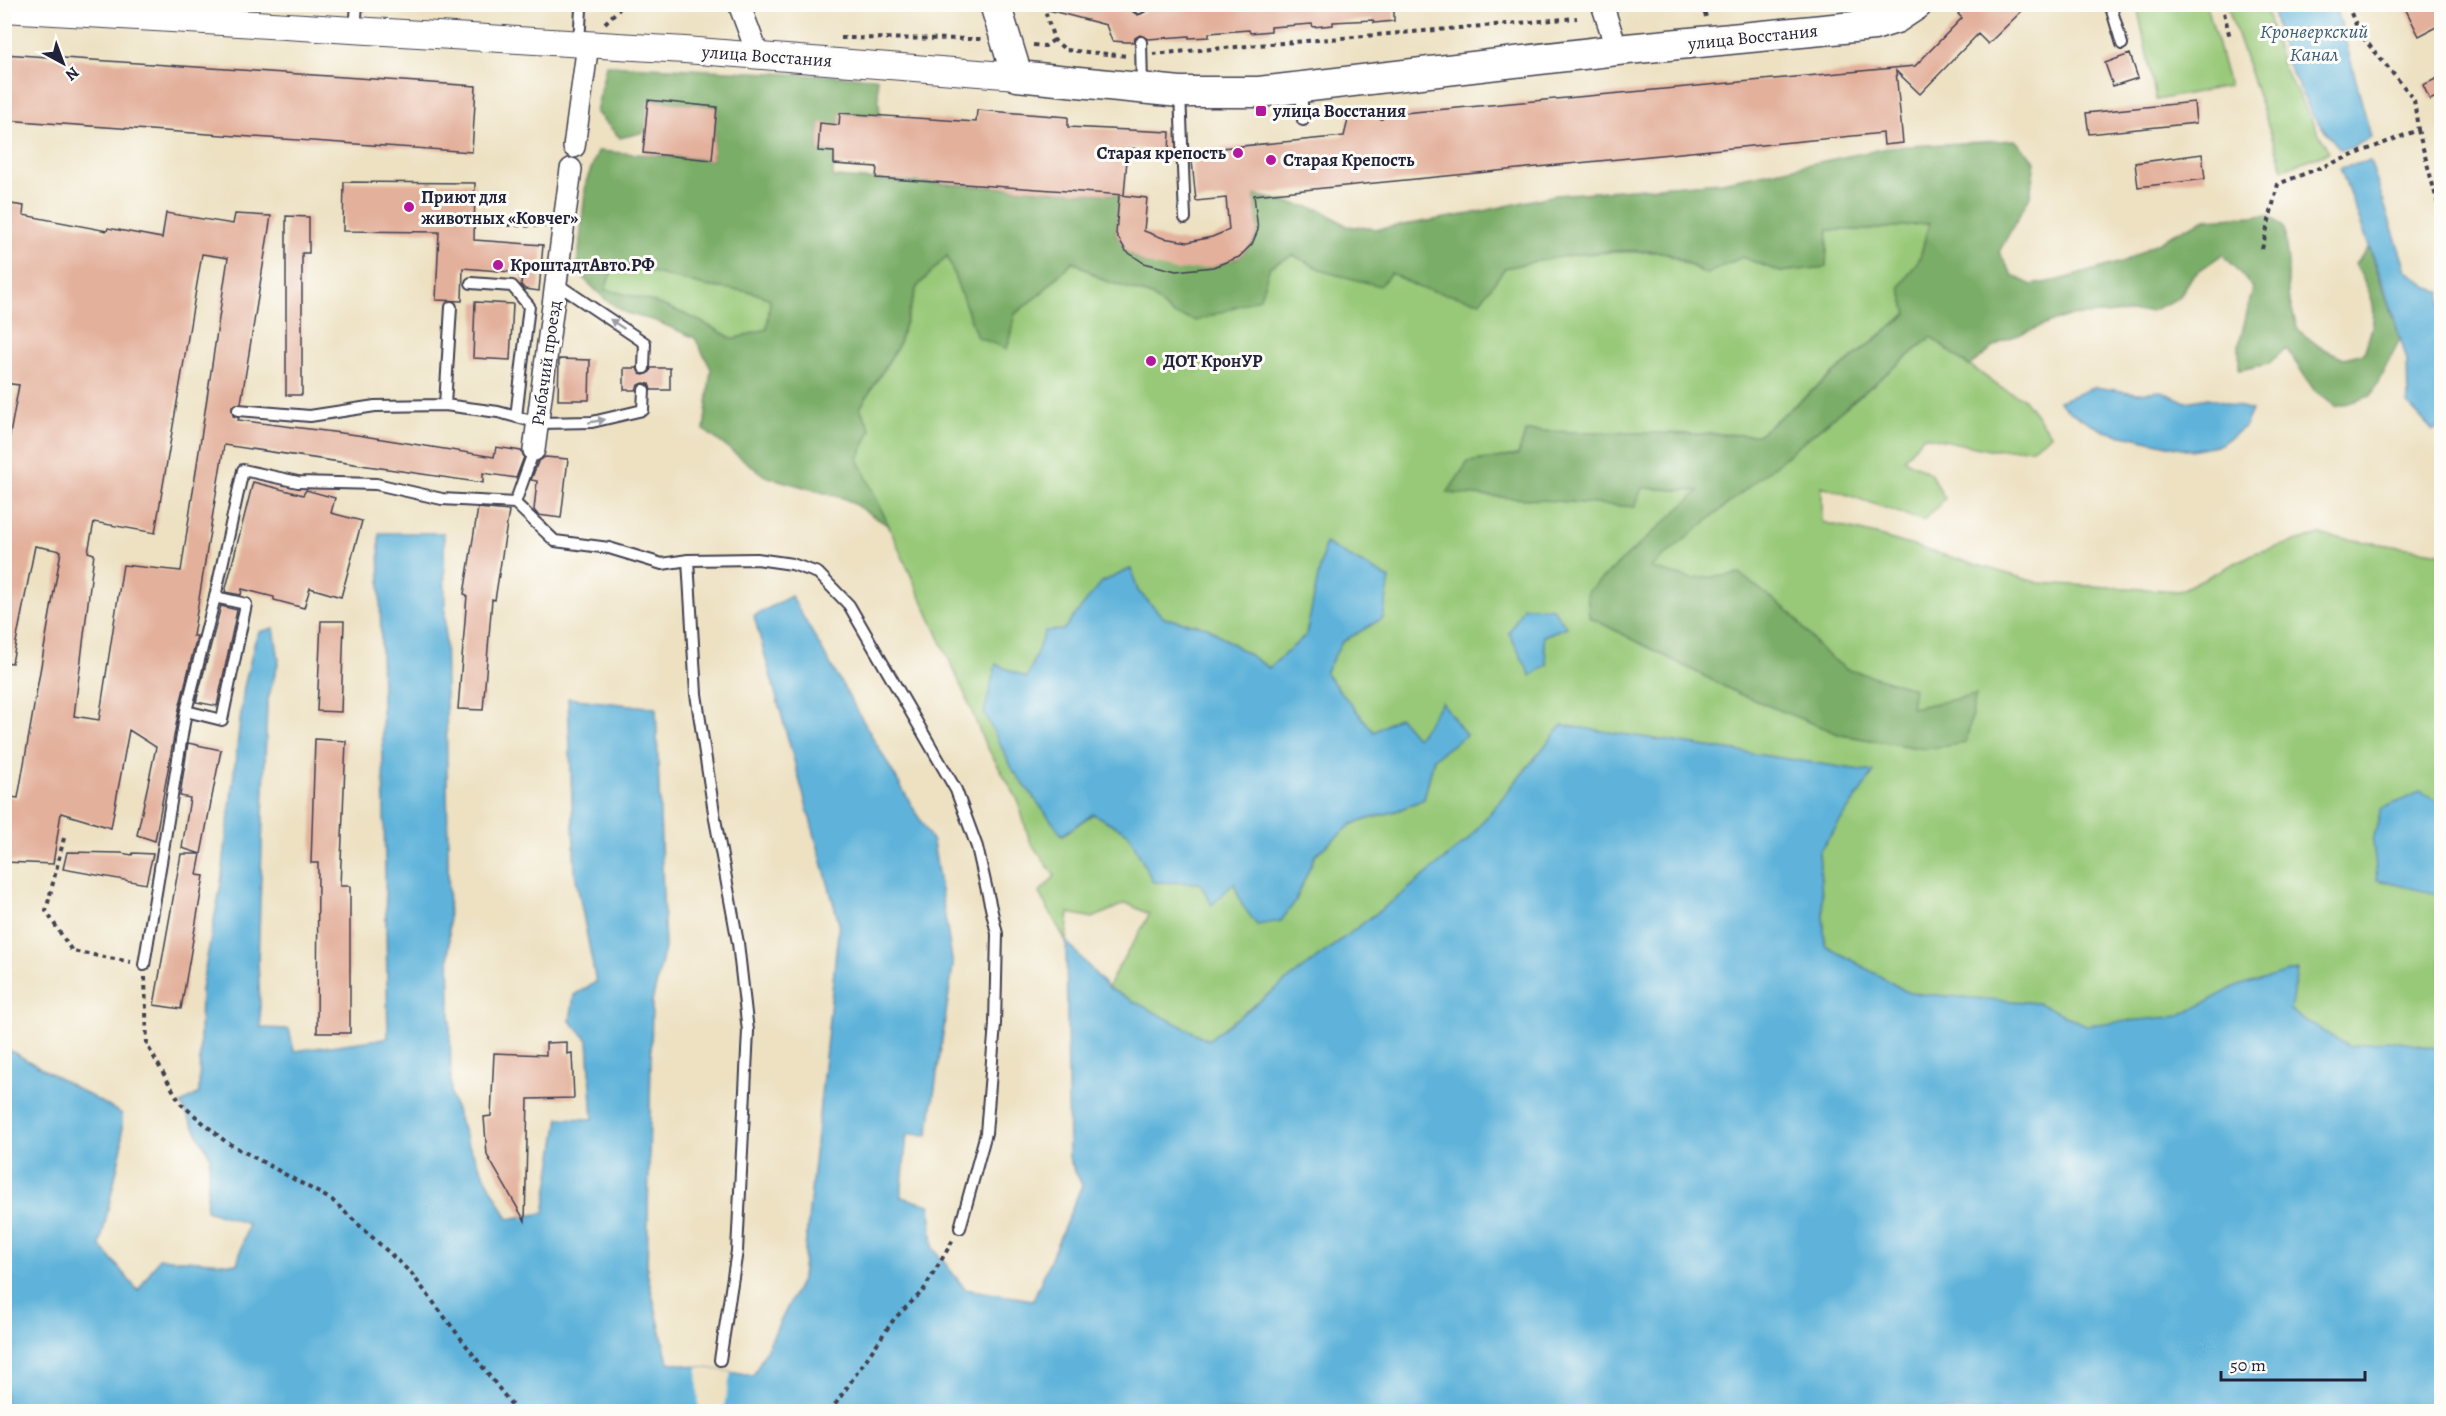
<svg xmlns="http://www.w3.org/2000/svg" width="2446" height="1416" font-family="Alegreya,serif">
<rect width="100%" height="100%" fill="#fdfcf7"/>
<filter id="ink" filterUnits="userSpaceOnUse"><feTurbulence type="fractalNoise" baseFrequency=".0167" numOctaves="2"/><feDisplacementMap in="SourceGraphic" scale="12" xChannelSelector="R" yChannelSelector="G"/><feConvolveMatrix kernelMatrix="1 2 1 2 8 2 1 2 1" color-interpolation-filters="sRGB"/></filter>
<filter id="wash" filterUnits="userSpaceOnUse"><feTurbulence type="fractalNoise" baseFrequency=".008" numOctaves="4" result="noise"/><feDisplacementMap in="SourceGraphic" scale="24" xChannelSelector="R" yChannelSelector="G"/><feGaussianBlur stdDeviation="1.35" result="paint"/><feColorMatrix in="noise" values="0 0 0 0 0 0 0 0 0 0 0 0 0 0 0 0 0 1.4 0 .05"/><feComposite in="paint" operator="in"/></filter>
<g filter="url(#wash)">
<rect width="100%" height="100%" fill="#ede1c2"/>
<path fill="#98c978" stroke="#5d765a" stroke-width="1.5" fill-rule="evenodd" d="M 2137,5 L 2207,5 L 2229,86 L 2156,100 Z
M 2227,5 L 2265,5 L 2282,65 L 2329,152 L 2283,169 Z
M 1929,223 L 1920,258 L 1900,287 L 1907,313 L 1758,435 L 1526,431 L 1518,455 L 1468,462 L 1642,488 L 1700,491 L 1587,592 L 1737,693 L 1841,735 L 1925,749 L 1910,708 L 1913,688 L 1846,670 L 1820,649 L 1792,614 L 1740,575 L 1693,579 L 1649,568 L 1931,337 L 2001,388 L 2023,398 L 2051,435 L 2032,448 L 1989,450 L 1924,436 L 1904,459 L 1930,473 L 1945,499 L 1923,521 L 1822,486 L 1822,522 L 1876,535 L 2039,583 L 2179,591 L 2255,553 L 2320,535 L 2441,553 L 2441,803 L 2439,804 L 2436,894 L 2441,891 L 2441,1411 L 1908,993 L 1825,945 L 1819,852 L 1873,772 L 1562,725 L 1467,841 L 1402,894 L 1208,1040 L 1108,988 C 1118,961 1138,941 1149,914 L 1126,903 L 1093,918 L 1069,913 L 1066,941 L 1039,893 L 1055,876 L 1030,842 L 1017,798 L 984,742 L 967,699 L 858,459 L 871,430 L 860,408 L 898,346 L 917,287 L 947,255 L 962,296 L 1007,349 L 1015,314 L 1041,293 L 1073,261 L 1103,280 L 1152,296 L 1172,314 L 1293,255 L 1326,272 L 1391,272 L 1420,288 L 1556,256 L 1614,252 L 1663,252 L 1706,274 L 1742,257 L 1780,272 L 1826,266 L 1827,230 L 1868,230 ZM 1130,569 L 1138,591 L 1164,618 L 1207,627 L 1269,668 L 1306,635 L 1315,599 L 1383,618 L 1342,642 L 1325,673 L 1374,732 L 1417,739 L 1465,735 L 1434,758 L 1424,799 L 1399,810 L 1352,824 L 1315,855 L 1295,902 L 1242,905 L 1234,883 L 1153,882 L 1128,832 L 1093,814 L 1063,835 L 996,665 L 1027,678 L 1102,582 ZM 1566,627 L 1543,636 L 1547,665 L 1509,633 Z
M 636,268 L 705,286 L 752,292 L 771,299 L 767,329 L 733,339 C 692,315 652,298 604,290 L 612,270 Z"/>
<path fill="#7aad68" stroke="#4e6852" stroke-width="1.5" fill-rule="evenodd" d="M 606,65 L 877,78 L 880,115 L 840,113 L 839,125 L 820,124 L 818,151 L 834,152 L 833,177 L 1119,195 L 1116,234 L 1126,251 L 1144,263 L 1213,267 L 1239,257 L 1252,244 L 1258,230 L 1254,195 L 1322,210 L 1347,226 L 1379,229 L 1470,214 L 1555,195 L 1722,182 L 1892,147 L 2015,140 L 2035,161 L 2030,196 L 1999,252 L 2013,276 L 2032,285 L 2059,280 L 2125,261 L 2173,234 L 2206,219 L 2269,215 L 2284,228 L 2288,263 L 2288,296 L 2298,330 L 2320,347 L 2344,358 L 2364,353 C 2379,309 2377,305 2355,264 L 2369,247 L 2400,339 L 2371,396 L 2336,407 L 2314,390 L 2286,348 L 2268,364 L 2239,370 L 2239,345 L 2253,288 L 2223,254 L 2193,275 L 2179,298 L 2150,311 L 2068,316 L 2002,341 L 1969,366 L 1931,337 L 1650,568 L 1693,579 L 1740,574 L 1792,614 L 1820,649 L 1846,669 L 1914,688 L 1911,708 L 1976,695 L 1966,743 L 1925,749 L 1841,735 L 1737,693 L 1589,617 L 1587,592 L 1699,491 L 1642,488 L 1635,507 L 1447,493 L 1468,462 L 1518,455 L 1526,431 L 1758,435 L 1907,314 L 1900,287 L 1920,258 L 1929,223 L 1868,230 L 1828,230 L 1826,267 L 1780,272 L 1742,257 L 1707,274 C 1693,267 1675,254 1661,252 C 1611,246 1552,257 1505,268 L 1480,302 L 1420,288 L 1391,273 L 1380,286 L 1326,272 L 1293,255 L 1270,266 L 1260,298 L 1197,321 L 1172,314 L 1152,296 L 1103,280 L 1073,261 L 1041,293 L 1015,314 L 1007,349 L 977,337 L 947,256 L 917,287 L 898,346 L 860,408 L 871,430 L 858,459 L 889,526 L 846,499 L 765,476 L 704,430 L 711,369 L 695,338 L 656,321 L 626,313 L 605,299 L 577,272 L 586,182 L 598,151 L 712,160 L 717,107 L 648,100 L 645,132 L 620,138 L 596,112 ZM 636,268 L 705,286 L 752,292 L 770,299 L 767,329 L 733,339 C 692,315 652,298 605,290 L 612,270 Z"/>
<path fill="#5eb3da" stroke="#406a8a" stroke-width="1.5" d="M 2271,5 L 2336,5 L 2371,137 L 2352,148 L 2340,149 L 2313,116 L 2286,61 Z
M 2370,161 L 2406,270 L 2429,288 L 2441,291 L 2441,429 L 2433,431 L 2408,404 L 2407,360 L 2383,283 L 2340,168 Z
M 2095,387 L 2136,393 L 2161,391 L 2186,402 L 2208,398 L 2252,410 L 2245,426 L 2221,444 L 2191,450 L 2104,431 L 2070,412 L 2059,401 Z
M 379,533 L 444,533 L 451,1095 L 467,1142 L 508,1219 L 544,1213 L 559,1118 L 593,1119 L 588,1040 L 570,1021 L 574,995 L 596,982 L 575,873 L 568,698 L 656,708 L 665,948 L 652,1002 L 647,1272 L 668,1362 L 753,1376 L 802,1278 L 839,923 L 754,616 L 791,596 L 933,842 L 953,966 L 928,1135 L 907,1134 L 901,1197 L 930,1205 L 933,1248 L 965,1289 L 1033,1300 L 1082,1185 L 1069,1159 L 1066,941 L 1108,988 L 1208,1040 L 1402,894 L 1467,841 L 1562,725 L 1874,772 L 1819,852 L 1825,945 L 1909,993 L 2038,1003 L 2086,1025 L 2181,1016 L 2236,986 L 2297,970 L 2290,1011 L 2349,1047 L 2387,1040 L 2441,1049 L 2441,1411 L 5,1411 L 4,1047 L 122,1114 L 122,1147 L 100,1245 L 138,1291 L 159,1258 L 237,1264 L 248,1224 L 206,1210 L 210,1156 L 181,1104 L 199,1093 L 201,989 L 221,884 L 244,687 L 255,641 L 259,632 L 274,628 L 279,660 L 267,703 L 258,962 L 261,1028 L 289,1029 L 294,1051 L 388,1038 Z
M 1325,543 L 1390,579 L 1383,618 L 1342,642 L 1325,673 L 1374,732 L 1399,717 L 1417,738 L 1442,702 L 1466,735 L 1434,758 L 1424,799 L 1399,810 L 1352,824 L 1315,855 L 1295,902 L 1281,921 L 1257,925 L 1242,905 L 1234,883 L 1212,905 L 1200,883 L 1153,882 L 1128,833 L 1093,814 L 1062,835 L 1013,770 L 984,713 L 996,664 L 1027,678 L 1045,631 L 1063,630 L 1102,582 L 1131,569 L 1138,591 L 1164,618 L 1207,627 L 1269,668 L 1306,635 Z
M 1523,607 L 1552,608 L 1567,627 L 1543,636 L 1547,665 L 1531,676 L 1509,633 Z
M 2420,792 L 2441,803 L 2441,891 L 2436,894 L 2377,880 L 2373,841 L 2381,809 Z"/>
<path fill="#ede1c2" d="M 697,1367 L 731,1372 L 723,1411 L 699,1411 Z"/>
<g id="blocks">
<path fill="#e3b09b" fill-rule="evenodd" d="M 1048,4 L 1119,4 L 1117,10 L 1132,8 L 1133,12 L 1138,15 L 1145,12 L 1146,7 L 1162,4 L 1394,4 L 1394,21 L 1374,23 L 1373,20 L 1333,22 L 1333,25 L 1313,27 L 1312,24 L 1271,27 L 1271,31 L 1250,33 L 1249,30 L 1209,33 L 1209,37 L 1189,38 L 1189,36 L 1148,39 L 1140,35 L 1135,38 L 1134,42 L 1126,42 L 1112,41 L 1106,25 L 1048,10 Z
M 1967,4 L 2029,4 L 1988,44 L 1978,34 L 1920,94 L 1896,71 L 1903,143 L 1884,145 L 1883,133 L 1254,195 L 1258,230 L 1252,244 L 1239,257 L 1213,267 L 1176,271 L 1144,263 L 1126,251 L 1116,234 L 1119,195 L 1147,198 L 1144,231 L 1163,238 L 1188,242 L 1212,237 L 1229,230 L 1226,198 L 1196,201 L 1191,151 L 1344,136 L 1348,120 L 1357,115 L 1382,119 L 1382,115 L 1915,66 L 1962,18 L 1958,14 Z
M 2403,4 L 2442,4 L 2442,24 L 2419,36 Z
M 4,54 L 476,86 L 472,152 L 4,120 Z
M 2130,54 L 2138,78 L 2113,86 L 2105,63 Z
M 2442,76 L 2442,94 L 2430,100 L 2423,85 Z
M 648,100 L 717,107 L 712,160 L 643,153 Z
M 2194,102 L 2196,123 L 2089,134 L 2086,113 Z
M 977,110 L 1068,117 L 1068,127 L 1170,132 L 1169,151 L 1128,148 L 1124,195 L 876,178 L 877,167 L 834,164 L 834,152 L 818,151 L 820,123 L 839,125 L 840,113 L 976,122 Z
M 2202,154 L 2205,179 L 2138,187 L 2135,163 Z
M 344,182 L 475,183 L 474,240 L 543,245 L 539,291 L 525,289 L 521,285 L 522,273 L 463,268 L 462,301 L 436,300 L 439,232 L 343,231 Z
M 4,203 L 24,206 L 23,215 L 107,231 L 108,228 L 162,238 L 166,213 L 233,224 L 235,214 L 271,216 L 241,403 L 232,406 L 233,416 L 239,418 L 238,420 L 357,435 L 494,457 L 496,447 L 521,451 L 524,457 L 516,478 L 483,473 L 483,483 L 224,445 L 193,636 L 197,636 L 179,709 L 155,841 L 137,835 L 156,747 L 129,730 L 111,828 L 61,813 L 53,864 L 4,862 L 4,796 L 18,798 L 61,551 L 35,546 L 12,663 L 4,662 L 4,467 L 19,385 L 4,383 ZM 202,254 L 228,258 L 181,571 L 123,565 L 99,720 L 74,716 L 94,554 L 88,552 L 94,522 L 155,533 Z
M 286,216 L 309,217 L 309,253 L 302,253 L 302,395 L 286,395 Z
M 475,302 L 513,304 L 510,360 L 473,358 Z
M 559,359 L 590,360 L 589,400 L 558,400 Z
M 624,368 L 637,368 L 640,374 L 644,375 L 650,372 L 651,368 L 670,368 L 670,390 L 651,390 L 649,384 L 644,383 L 638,385 L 636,390 L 624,390 Z
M 545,457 L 568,459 L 561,518 L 538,515 L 534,510 L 537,481 L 531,480 L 538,462 Z
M 253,482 L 303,495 L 306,490 L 335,498 L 331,513 L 362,521 L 341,597 L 310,588 L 304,608 L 274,600 L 274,597 L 242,589 L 241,595 L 225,592 Z
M 478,508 L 509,511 L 495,600 L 492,599 L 483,710 L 458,709 L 467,595 L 464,594 Z
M 221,606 L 237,610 L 217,706 L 196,702 Z
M 321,621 L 344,621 L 341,712 L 317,711 Z
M 315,739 L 346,741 L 340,886 L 350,886 L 350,1033 L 317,1033 L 318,863 L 311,863 Z
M 188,743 L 221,750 L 201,854 L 182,848 L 190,798 L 180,796 Z
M 67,852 L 121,853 L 132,855 L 133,853 L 153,854 L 146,884 L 63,869 Z
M 181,854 L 201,854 L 197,875 L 204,876 L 181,1009 L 154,1005 Z
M 567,1042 L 567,1054 L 572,1053 L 574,1098 L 528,1099 L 525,1221 L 487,1155 L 484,1117 L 491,1116 L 494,1053 L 546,1055 L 546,1043 Z"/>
</g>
</g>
<g filter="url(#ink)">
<use href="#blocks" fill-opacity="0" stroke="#403f4f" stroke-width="1.5"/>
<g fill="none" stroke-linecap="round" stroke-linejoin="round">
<g stroke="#403f4f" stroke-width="14">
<path id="service" d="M 1139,4 L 1139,8
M 2110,4 L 2122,44
M 355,30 L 357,4
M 1141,42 L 1142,86
M 579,43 L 581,9
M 1301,87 L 1303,120
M 1180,93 L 1185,218
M 471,283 L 512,286 L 529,306 L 516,417
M 557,284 L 645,343 L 644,368
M 445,405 L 451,307
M 238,410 L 310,416 L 375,406 L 445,405 L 498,412 L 539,423 L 592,422 L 643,410 L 644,390
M 515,503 L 534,450
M 215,597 L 246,604 L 222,720 L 186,711 L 215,597 L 243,470 L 298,482 L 376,484 L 442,499 L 515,503 L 555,541 L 609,548 L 662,564 L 688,560
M 144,965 L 186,711
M 720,1360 L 737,1251 L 748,1031 L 738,943 L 715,819 L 696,694 L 688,560 L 757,559 L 792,564 L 818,573 L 849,605 L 956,790 L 977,847 L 997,934 L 995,1024 L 986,1133 L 960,1228"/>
</g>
<g stroke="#403f4f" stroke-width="24">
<path id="minor" d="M 739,4 L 758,55
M 1602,4 L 1617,50
M 574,147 L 588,44
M 534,450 L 571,169"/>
</g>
<g stroke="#403f4f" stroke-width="28">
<path id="tertiary" d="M 4,9 L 685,50 L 1017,76"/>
</g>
<g stroke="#403f4f" stroke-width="33">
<path id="secondary" d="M 995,4 L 1017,76 L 1180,92 L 1259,92 L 1617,50 L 1874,25 L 1896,18 L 1917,4"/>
</g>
<path stroke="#403f4f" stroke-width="4" stroke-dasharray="4.5 4.5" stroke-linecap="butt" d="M 1043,4 L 1054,40 L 1066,50 L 1128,56
M 1634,4 L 1636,10
M 1702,4 L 1706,17
M 2222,4 L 2230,38
M 605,23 L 624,4
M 841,38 L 981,39
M 1033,45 L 1045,46 L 1054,40
M 1153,54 L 1577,18
M 2418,130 L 2442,219
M 480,224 L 545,226
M 2262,249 L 2278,184 L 2418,130 L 2414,99 L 2360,34 L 2347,4
M 64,838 L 46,911 L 72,951 L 131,962
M 145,977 L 147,1045 L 181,1104 L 226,1142 L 332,1200 L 411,1273 L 517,1412
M 830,1412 L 894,1319 L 923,1291 L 953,1240"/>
<use href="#service" stroke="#fff" stroke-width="10"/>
<use href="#minor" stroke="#fff" stroke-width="21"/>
<use href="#tertiary" stroke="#fff" stroke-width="26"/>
<use href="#secondary" stroke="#fff" stroke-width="30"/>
</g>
<defs><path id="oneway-solid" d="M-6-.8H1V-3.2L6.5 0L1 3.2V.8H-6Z" transform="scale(1.5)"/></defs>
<g fill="#9c9ca7">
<use href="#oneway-solid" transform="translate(617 324) rotate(-146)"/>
<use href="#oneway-solid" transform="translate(597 421) rotate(-10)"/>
</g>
</g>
<g fill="#b5179e" stroke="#fdfcf7" stroke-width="2">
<rect x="1255" y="105" width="12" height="12" rx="3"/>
<circle cx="1238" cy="153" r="6"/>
<circle cx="1271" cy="160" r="6"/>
<circle cx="409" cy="207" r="6"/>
<circle cx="498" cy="265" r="6"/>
<circle cx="1151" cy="361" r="6"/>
</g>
<g text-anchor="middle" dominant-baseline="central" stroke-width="6" stroke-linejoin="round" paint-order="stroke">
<g font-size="18" fill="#22223b" stroke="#fdfcf7">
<text transform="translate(1753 37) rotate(-6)">улица Восстания</text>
<text transform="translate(767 56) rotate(4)">улица Восстания</text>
<text transform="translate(546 363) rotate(-82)">Рыбачий проезд</text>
</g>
<g font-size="18" font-weight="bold" fill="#22223b" stroke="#fdfcf7" text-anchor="start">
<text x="1273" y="111">улица Восстания</text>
<text x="1226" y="153" text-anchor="end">Старая крепость</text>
<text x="1283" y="160">Старая Крепость</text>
<text x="421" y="197">Приют для<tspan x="421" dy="21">животных «Ковчег»</tspan></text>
<text x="510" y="265">КроштадтАвто.РФ</text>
<text x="1163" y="361">ДОТ КронУР</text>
</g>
<g font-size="20" font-style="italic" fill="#3a5c7b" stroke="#fdfcf7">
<text x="2314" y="31">Кронверкский<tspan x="2314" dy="23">Канал</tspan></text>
</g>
</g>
<rect width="2446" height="1416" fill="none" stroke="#fdfcf7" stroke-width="24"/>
<g transform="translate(63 63) rotate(139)" stroke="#fdfcf7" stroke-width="4.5" paint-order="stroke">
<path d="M0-4.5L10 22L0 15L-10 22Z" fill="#22223b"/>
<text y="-9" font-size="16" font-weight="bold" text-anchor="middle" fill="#22223b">N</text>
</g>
<path d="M2221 1371v9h144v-9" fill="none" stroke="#22223b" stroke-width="3"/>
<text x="2230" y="1371" font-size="18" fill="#22223b" stroke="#fdfcf7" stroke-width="4.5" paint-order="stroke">50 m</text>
</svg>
